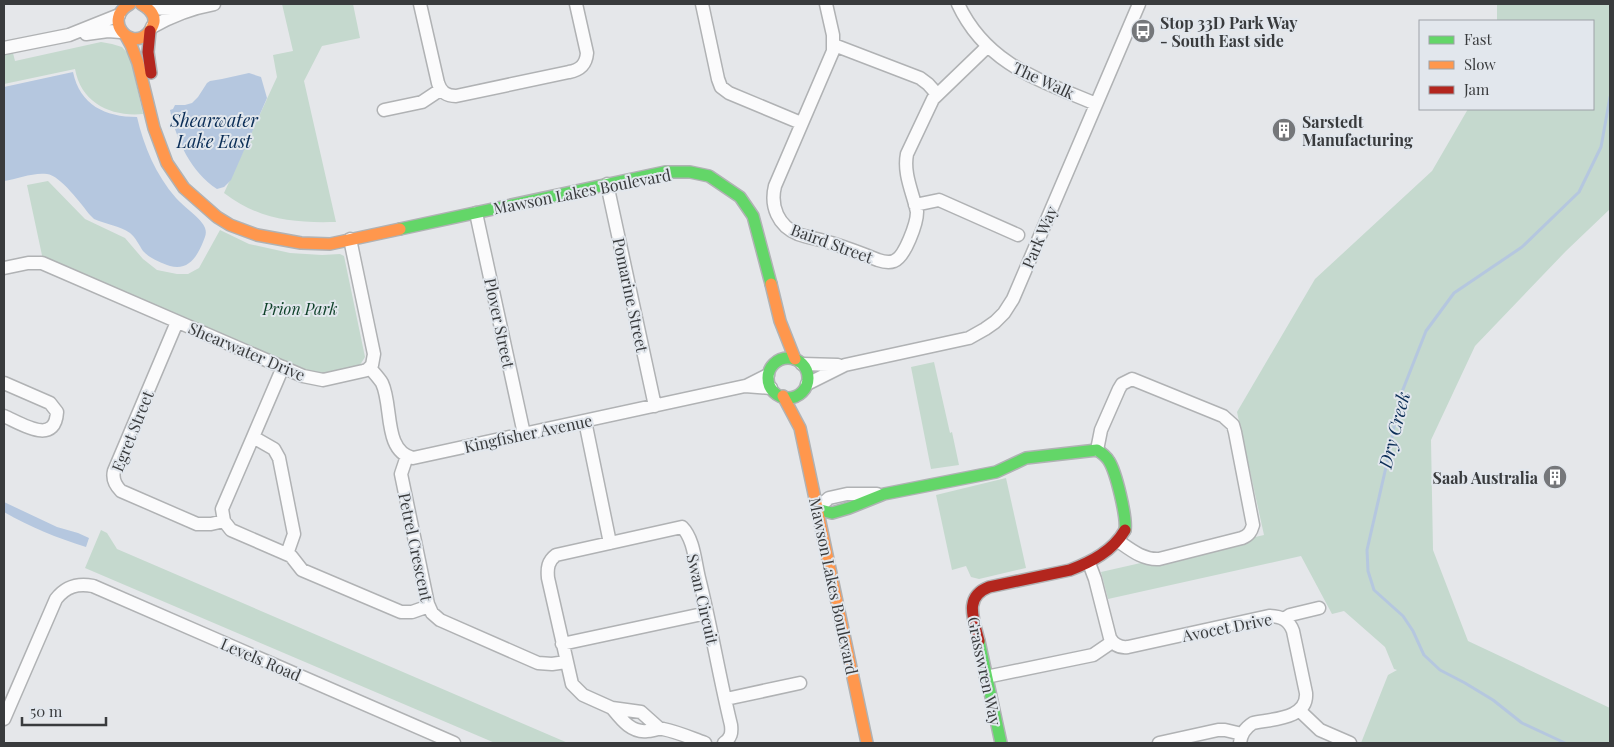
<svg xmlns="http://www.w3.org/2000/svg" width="1614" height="747" font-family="'Playfair Display',serif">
<rect width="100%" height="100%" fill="#e5e7ea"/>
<path fill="#c5d9ce" d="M 282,4 L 353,4 L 360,38 L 322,46 L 304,81 L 336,222 C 292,223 260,220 224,193 L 277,77 L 273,55 L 293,51 Z
M 1497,4 L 1610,4 L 1610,209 L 1566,251 L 1475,346 L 1431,440 L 1433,550 L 1468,641 L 1610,708 L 1610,743 L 1361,743 L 1388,675 L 1397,670 L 1394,669 L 1385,647 L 1344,611 L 1332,614 L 1301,556 L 1108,599 L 1101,572 L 1264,535 L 1237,412 L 1315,279 L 1432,171 L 1468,109 L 1593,109 L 1593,21 L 1497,21 Z
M 101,42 L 112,44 L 122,47 L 130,56 L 143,114 C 111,117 81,103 75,69 L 4,84 L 4,55 L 13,53 L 15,61 Z
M 48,181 L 85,219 L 125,238 L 143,259 L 157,270 L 177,274 L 188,274 L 199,268 L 220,230 L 249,244 L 290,253 L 322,255 L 340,254 L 344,256 L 365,357 L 360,365 L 322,374 L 307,370 L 43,260 L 27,185 Z
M 934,362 L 950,433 L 952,432 L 959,465 L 931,469 L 911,367 Z
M 1006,478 L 1026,568 L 979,579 L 971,577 L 966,566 L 952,570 L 936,495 Z
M 101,530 L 107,533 L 117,549 L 568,743 L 495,743 L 85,568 Z"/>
<path fill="#b5c7df" d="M 73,72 C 80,105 105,117 137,117 C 144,147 156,175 176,198 C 183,206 203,220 205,228 C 207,233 205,237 203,242 C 197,257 188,271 170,266 C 161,263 149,258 143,251 C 139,245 136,238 130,233 C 120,226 105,224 94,219 L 90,215 C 82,205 60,175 47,174 C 34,172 17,179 4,181 L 4,87 Z
M 249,73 L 261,77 L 267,98 L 231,180 L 224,187 L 217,189 C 191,172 176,140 170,110 L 173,109 L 175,105 L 185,105 L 192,103 L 198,97 L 207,83 L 210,81 L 222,79 Z
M 4,502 L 57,527 L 78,533 L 89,538 L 86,547 C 57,538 30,527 4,512 Z"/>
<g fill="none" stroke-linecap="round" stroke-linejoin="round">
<path stroke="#b5c7df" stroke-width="3" d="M 1565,743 L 1522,723 L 1493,700 L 1465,683 L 1440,670 L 1424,655 L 1413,631 L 1403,616 L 1374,590 L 1368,571 L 1367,550 L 1386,467 L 1400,397 L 1426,331 L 1454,293 L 1522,247 L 1579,192 L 1601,147 L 1610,97"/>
<g stroke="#b0b2b4" stroke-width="15">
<path id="street" d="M 420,4 L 438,83 C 441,92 446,96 456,96 L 569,72 C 580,70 586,65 587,53 L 576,4
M 702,4 L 718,79 L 721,87 L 729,93 L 801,123
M 826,4 L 833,35 L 833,51 L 775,186 C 770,206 778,226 798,234 C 809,238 820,239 831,243 C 847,248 863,254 878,260 C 884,262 889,263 894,261 C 905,257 917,223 917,212 C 913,193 903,174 907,154 L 933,99 L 988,46
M 958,4 C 986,64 1039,80 1096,104
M 148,8 L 171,9 L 182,7
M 152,27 C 171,16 192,8 214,4
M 86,34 L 108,31 L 121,32
M 834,45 L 920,78 L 928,84 L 937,94
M 4,48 L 69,35 L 119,15
M 384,110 L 422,102 L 440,90
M 607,184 L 655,406
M 915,205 L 939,200 L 1018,235
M 476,213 L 524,434
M 4,268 L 28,263 L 42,263 L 303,376 L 323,380 L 363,371 L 367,370 L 372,365 L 374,354 L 350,239
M 177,322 L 114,471 C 112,479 115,485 121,491 L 197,524 L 211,524 L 224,521 L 222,509 L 253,437
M 802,364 L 838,365
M 283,367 L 253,437 L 274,449 L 279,458 L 294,534 L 287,554
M 370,368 C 374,373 379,378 382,383 C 393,406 383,451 413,458 L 745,386 L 771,388
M 4,383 L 50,403 L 57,412 C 55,446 22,424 4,416
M 807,384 L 845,365 L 969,338 L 985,329 L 995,322 L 1004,313 L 1013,299 L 1139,4
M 748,385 L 768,375
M 585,421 L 610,543
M 1097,450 L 1101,430 L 1119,389 L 1122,384 L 1132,379 L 1223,416 L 1233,425 L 1235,432 L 1253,525 C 1251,532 1249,535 1242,538 L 1159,559 C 1143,560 1131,550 1118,541
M 407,456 L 401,474 L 428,604 L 432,613 L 440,620 L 538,663 L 552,664 L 566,662
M 817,509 L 829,498 L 847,494 L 877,494
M 224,521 L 231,530 L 291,556 L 302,570 L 401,612 L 412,612 L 429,606
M 1089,563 L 1095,579 L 1110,638 C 1114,645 1120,648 1128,647 L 1269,616 C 1281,616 1289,620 1293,631 L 1306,693 C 1308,719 1272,719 1253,723 C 1245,728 1241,734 1240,743
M 1284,619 L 1290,615 L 1319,608
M 562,644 L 707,613
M 986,677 L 1093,655 L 1112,642
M 726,699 L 800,683
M 612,708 C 621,719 631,733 647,731 C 653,731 657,728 663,729 C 678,732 691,738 705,743
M 1300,711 L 1320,730 L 1350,743
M 4,719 L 56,599 C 66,586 78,583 93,586 L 454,743
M 660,729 L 641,712 L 612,708 L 583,695 L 572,684 L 548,578 C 547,568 548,561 556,555 L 682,527 C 694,539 695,562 699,578 C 711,626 719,676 731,725 C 732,733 731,738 724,743
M 1159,743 L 1218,730 L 1225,730 L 1242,734"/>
</g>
<g stroke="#b0b2b4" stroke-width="14">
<path id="fast" d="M 400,229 L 665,172 L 690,172 L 709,176 L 740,197 L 753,216 L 771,284
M768 378a20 20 0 1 1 40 0a20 20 0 1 1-40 0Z
M 817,509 L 832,513 L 849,508 L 884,494 L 996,472 L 1026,458 L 1097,450 C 1102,453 1106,456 1109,461 C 1116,472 1127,517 1125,530
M 979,641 L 1001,743"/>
</g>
<g stroke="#b0b2b4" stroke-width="14">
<path id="slow" d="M 130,4 C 102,19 130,52 148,33 C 151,30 153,26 154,22 C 155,13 148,8 141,4
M 126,36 L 131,45 L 138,63 L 154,128 L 167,163 L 184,188 L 217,217 L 230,225 L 257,235 L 301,243 L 330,244 L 400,229
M 771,284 L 780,321 L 795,359
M 783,396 L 800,428 L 867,743"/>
</g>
<g stroke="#b0b2b4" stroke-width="14">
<path id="jam" d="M 150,31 L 148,52 L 151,73
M 979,641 C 974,620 963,597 989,587 L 1070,570 C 1091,562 1113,551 1125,530"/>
</g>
<use href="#street" stroke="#fbfbfc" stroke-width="12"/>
<use href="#fast" stroke="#63d668" stroke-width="11"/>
<use href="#slow" stroke="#ff974d" stroke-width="11"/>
<use href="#jam" stroke="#b3261e" stroke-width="11"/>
</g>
<defs>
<g id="bus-disc" transform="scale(1.25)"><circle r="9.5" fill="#75777a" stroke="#e2e7ed"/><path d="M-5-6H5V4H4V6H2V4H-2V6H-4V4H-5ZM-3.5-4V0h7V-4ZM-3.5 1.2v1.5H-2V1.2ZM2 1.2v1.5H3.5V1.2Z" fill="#fff"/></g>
<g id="building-disc" transform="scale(1.25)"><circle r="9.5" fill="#75777a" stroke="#e2e7ed"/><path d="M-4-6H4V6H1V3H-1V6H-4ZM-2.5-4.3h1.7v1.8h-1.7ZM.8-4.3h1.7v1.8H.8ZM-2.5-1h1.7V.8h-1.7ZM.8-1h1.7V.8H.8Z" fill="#fff"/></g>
</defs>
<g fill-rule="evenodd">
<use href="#bus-disc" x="1143" y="31"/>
<use href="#building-disc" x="1284" y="130"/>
<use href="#building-disc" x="1555" y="477"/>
</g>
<g text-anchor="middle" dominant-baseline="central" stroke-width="4" stroke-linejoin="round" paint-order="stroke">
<g font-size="16" font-weight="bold" fill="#393b3d" stroke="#e2e7ed" text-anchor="start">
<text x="1160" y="22">Stop 33D Park Way<tspan x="1160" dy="18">- South East side</tspan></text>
<text x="1302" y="121">Sarstedt<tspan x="1302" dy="18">Manufacturing</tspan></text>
<text x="1538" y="477" text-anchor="end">Saab Australia</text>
</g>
<g font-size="16" fill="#393b3d" stroke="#e2e7ed">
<text transform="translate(1044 80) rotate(25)">The Walk</text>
<text transform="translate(582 191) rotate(-11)">Mawson Lakes Boulevard</text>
<text transform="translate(1039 237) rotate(-67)">Park Way</text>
<text transform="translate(832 243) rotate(20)">Baird Street</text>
<text transform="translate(631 295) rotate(78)">Pomarine Street</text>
<text transform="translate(500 323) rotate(78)">Plover Street</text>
<text transform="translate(247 351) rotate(23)">Shearwater Drive</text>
<text transform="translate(132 431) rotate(-68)">Egret Street</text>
<text transform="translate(528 433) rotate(-12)">Kingfisher Avenue</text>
<text transform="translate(416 547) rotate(78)">Petrel Crescent</text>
<text transform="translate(834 586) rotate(78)">Mawson Lakes Boulevard</text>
<text transform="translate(703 599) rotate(77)">Swan Circuit</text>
<text transform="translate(1227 627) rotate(-11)">Avocet Drive</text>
<text transform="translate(261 659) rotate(23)">Levels Road</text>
<text transform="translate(985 671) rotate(78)">Grasswren Way</text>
</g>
<g font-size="16" font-style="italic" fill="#0c3f27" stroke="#e2e7ed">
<text x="300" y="308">Prion Park</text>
</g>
<g font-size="18" font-style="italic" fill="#0a2d56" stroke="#e2e7ed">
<text x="214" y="120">Shearwater<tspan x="214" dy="21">Lake East</tspan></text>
<text transform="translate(1394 430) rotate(-76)">Dry Creek</text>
</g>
</g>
<rect width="1614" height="747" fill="none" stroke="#393b3d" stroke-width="10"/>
<rect x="1419" y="20" width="175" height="90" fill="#e2e7ed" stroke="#9ea2a7"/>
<rect x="1429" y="36" width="25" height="8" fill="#63d668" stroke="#9ea2a7"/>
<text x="1464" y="45" font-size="15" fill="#393b3d">Fast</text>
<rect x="1429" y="61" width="25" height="8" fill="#ff974d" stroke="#9ea2a7"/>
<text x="1464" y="70" font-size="15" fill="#393b3d">Slow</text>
<rect x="1429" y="86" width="25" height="8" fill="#b3261e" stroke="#9ea2a7"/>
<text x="1464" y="95" font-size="15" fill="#393b3d">Jam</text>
<path d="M22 717v8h84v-8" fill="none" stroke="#393b3d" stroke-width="2.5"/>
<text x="30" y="717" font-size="15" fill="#393b3d" stroke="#e2e7ed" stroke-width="4" paint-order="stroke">50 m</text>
</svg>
